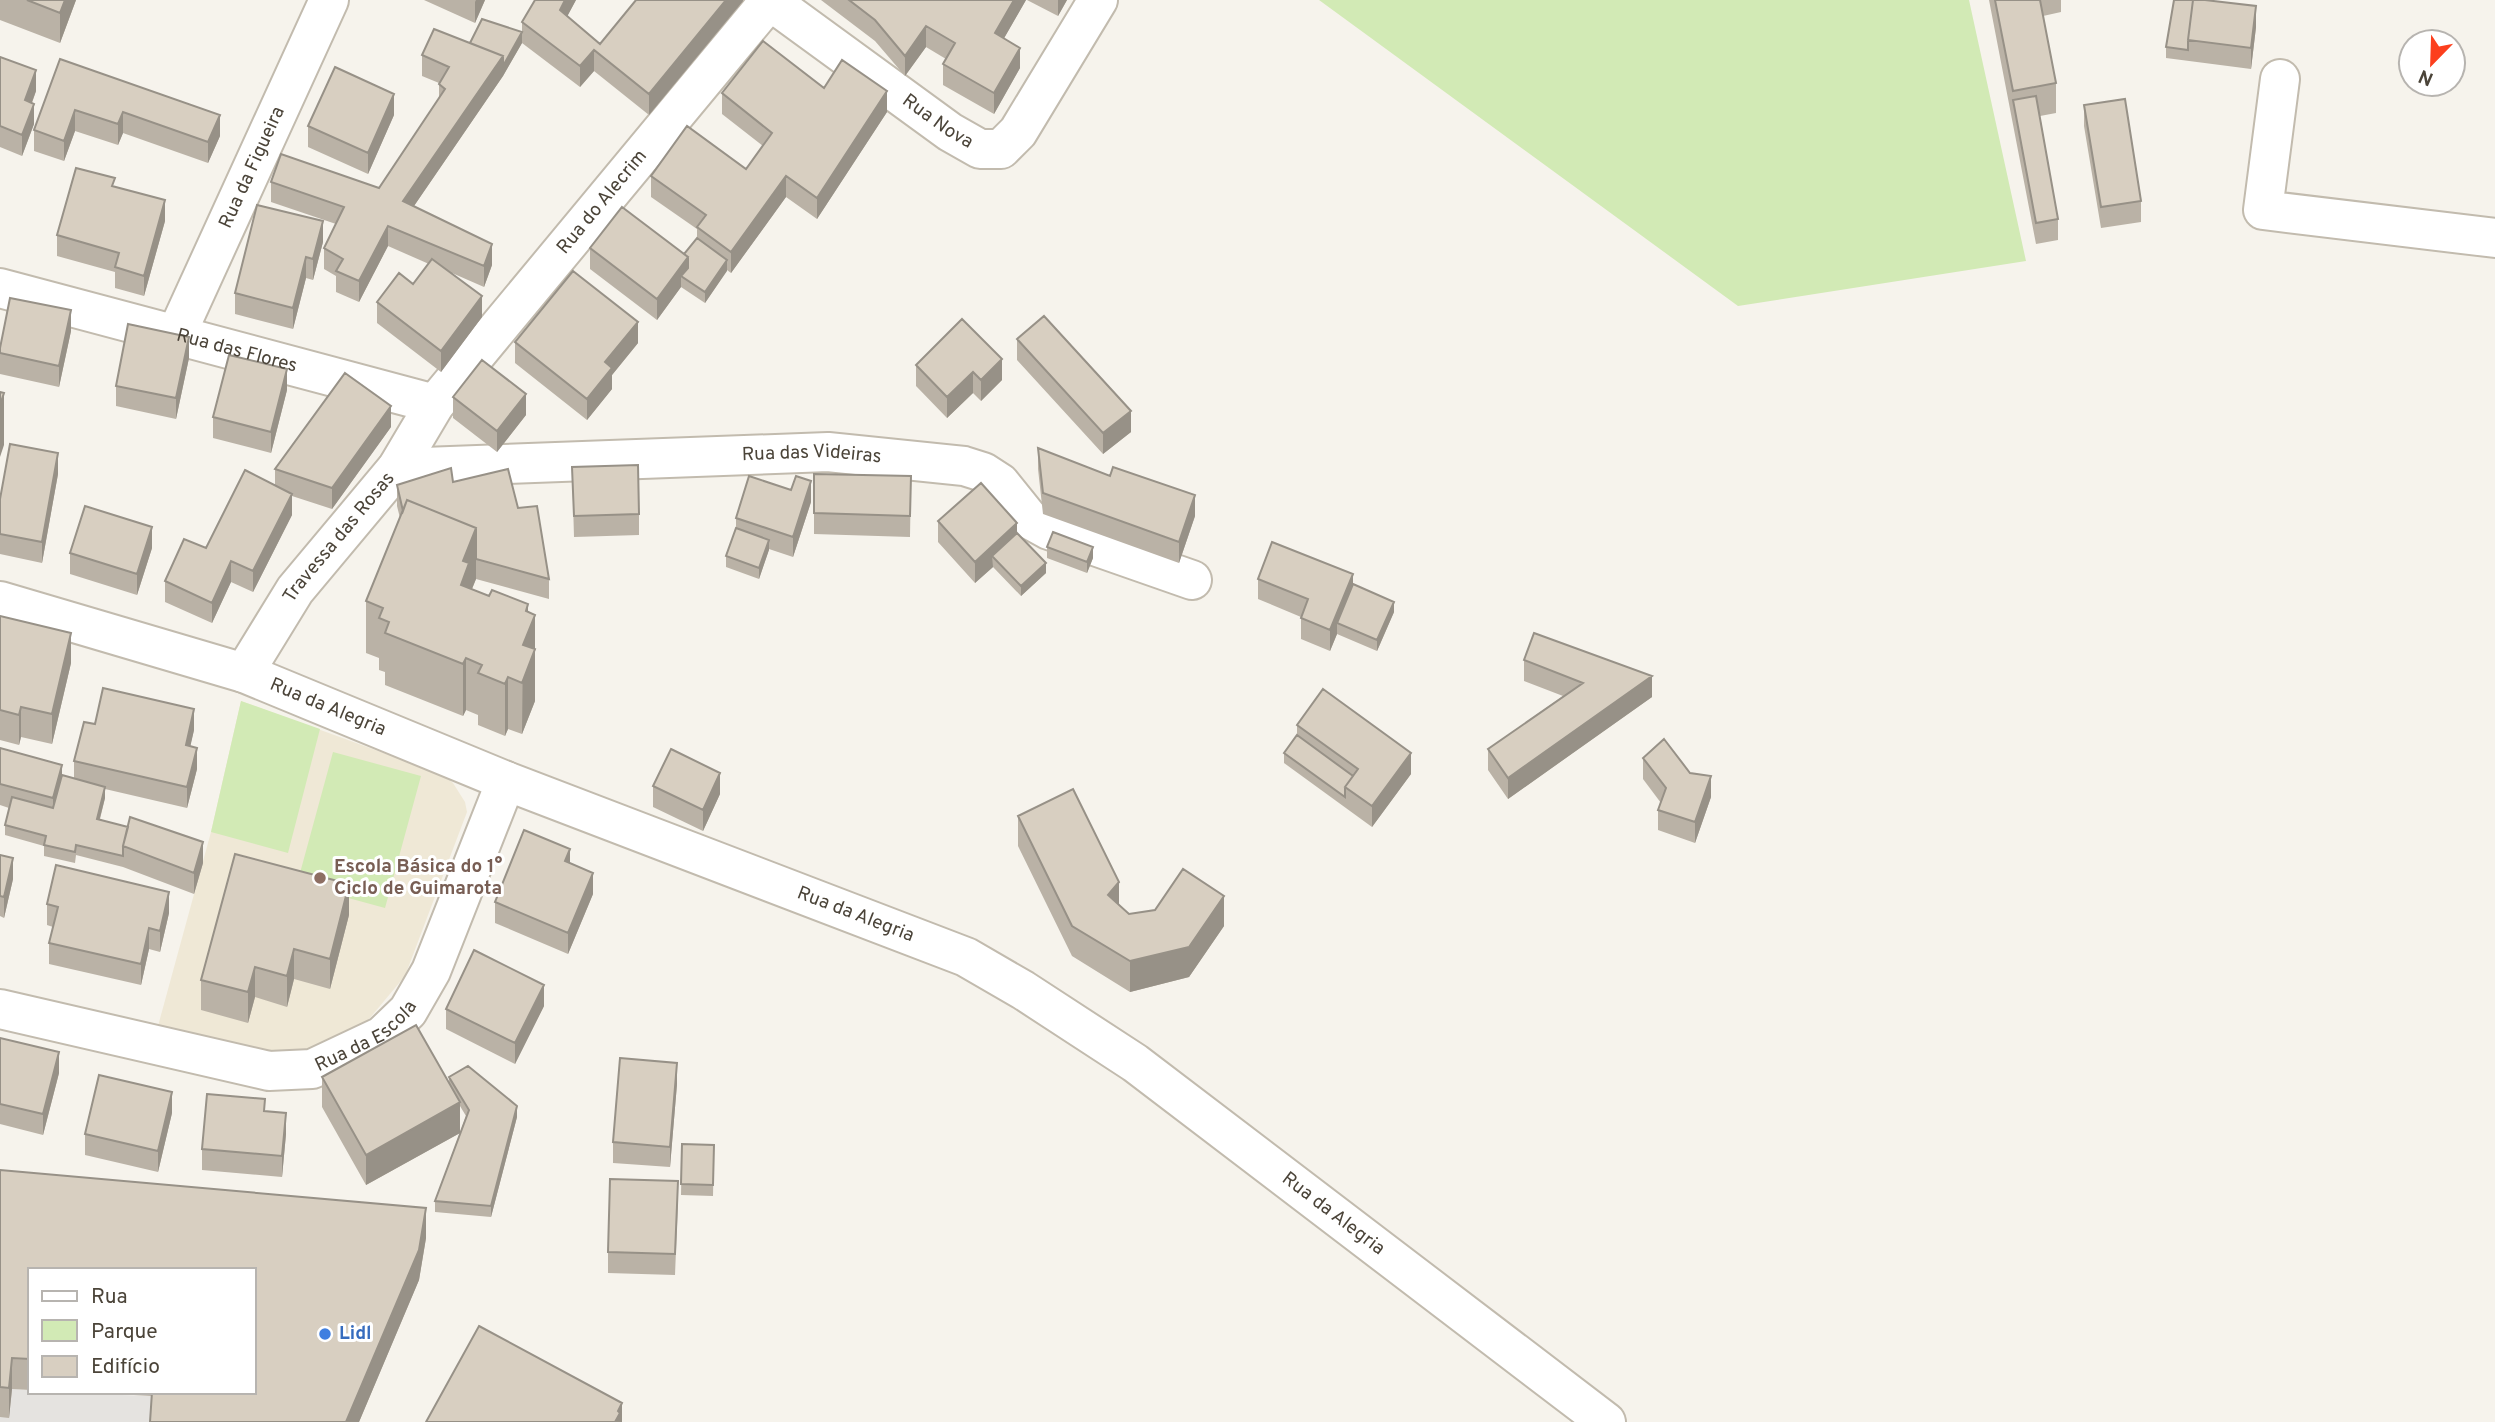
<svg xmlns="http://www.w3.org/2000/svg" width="2495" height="1422" font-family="Overpass,sans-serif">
<rect width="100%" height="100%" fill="#f6f3ec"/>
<path fill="#efe8d6" d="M 241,701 L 444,775 L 453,783 L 465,802 L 467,812 L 405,976 L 369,1019 L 345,1035 L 300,1053 L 256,1050 L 158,1026 L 211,832 Z"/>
<path fill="#d2eab5" d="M 1319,0 L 1969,0 L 2026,261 L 1738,306 Z
M 241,701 L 320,729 L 288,853 L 211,832 Z
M 333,752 L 421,776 L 385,908 L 297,884 Z"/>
<path fill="#e5e3e0" d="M 12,1389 L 30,1390 L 30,1392 L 153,1396 L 152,1422 L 0,1422 L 0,1417 L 9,1417 Z"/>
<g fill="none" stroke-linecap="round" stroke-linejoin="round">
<g stroke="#c2bbae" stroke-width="42">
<g id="street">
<path id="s1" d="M 769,0 L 950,132 L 980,149 L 1001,149 L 1018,132 L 1098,0"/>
<path d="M 2280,79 L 2263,210 L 2495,238"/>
<path id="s2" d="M 0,288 L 435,404"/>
<path id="s3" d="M 176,335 L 329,0"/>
<path id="s4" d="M 397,468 L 828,452 L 964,466 L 983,472 L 1000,483 L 1029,519 L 1049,530 L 1192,580"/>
<path id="s5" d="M 0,601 L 244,673 L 506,781 L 966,957 L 1023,990 L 1135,1063 L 1606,1422"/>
<path id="s6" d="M 244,673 L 295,590 L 397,468 L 435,404 L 770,0"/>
<path id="s7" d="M 0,1009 L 269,1071 L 312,1069 L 382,1036 L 408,1011 L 431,971 L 506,781"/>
</g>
</g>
<use href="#street" stroke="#fff" stroke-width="38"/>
</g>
<path fill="#bab2a6" d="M 0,0 L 76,0 L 60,43 L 0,20 Z
M 424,0 L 485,0 L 475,23 Z
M 535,0 L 576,0 L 567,16 L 600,44 L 743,0 L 743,1 L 649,115 L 594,71 L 580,87 L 522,43 L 503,76 L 414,206 L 492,265 L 484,287 L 452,273 L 482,317 L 441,372 L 377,323 L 377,302 L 413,284 L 429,264 L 388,246 L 359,302 L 336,292 L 336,276 L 324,269 L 324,248 L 336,224 L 271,202 L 271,182 L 379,188 L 439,98 L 439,83 L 422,76 L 422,55 L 470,43 L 522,32 L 522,22 Z
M 821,0 L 1026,0 L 1004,38 L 1020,68 L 994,114 L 943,85 L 943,64 L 946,59 L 926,47 L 905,76 L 875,41 Z
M 1027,0 L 1067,0 L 1058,16 Z
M 1989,0 L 2061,0 L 2061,12 L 2043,16 L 2056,83 L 2056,113 L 2040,116 L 2058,219 L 2058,240 L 2036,244 Z
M 2174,0 L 2256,27 L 2251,69 L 2166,58 L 2166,47 Z
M 0,57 L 36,91 L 32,103 L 34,124 L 22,156 L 0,147 Z
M 60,59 L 220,136 L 208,163 L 123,133 L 118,145 L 75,131 L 64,161 L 34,151 L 34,130 Z
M 824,88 L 887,112 L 817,219 L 786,197 L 731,273 L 727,270 L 705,303 L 681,287 L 657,320 L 590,269 L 590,248 L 684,254 L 697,238 L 697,229 L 651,197 L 651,176 L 746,169 L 763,146 L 722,114 L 722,93 Z
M 2084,105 L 2141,201 L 2141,222 L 2101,228 L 2084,126 Z
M 394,115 L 368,174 L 308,147 L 308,126 Z
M 115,187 L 165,221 L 144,296 L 115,288 L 115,272 L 57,256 L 57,235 Z
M 323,242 L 313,280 L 306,278 L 293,329 L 235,314 L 235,293 Z
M 962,319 L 1002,380 L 981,401 L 973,393 L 947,418 L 916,386 L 916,365 Z
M 71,331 L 59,387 L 0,374 L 0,348 Z
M 1017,339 L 1131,432 L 1103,454 L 1017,360 Z
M 515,342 L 638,343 L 612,375 L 612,389 L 587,420 L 515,363 Z
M 189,358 L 176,419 L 116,406 L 116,386 Z
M 287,390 L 271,453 L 213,438 L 213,417 Z
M 453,397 L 526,415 L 497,452 L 453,418 Z
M 391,427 L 332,509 L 292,496 L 292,515 L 253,592 L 231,582 L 212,623 L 165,602 L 165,581 L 206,548 L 275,485 L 275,469 Z
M 1038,448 L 1195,516 L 1179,563 L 1043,514 L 1038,469 Z
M 572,467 L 639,514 L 639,535 L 574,537 Z
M 58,474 L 42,563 L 0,554 L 0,499 Z
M 814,474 L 911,476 L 910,537 L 814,534 Z
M 453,482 L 518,508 L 549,579 L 549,599 L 476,579 L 472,589 L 528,612 L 535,667 L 535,701 L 522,734 L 508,729 L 505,736 L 478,725 L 478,715 L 466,710 L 463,716 L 385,685 L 385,672 L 379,670 L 379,658 L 366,653 L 366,601 L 400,518 L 397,506 L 397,485 Z
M 811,502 L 793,557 L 769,549 L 759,579 L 726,567 L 726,556 L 736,528 L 736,518 Z
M 938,521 L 1017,533 L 1046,573 L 1021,596 L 993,567 L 975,583 L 938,542 Z
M 1047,547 L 1093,558 L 1087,573 L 1047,558 Z
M 152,548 L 137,595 L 70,574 L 70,553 Z
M 1258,579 L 1394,612 L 1377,651 L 1337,634 L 1330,651 L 1301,639 L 1301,617 L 1258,599 Z
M 0,616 L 71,663 L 52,744 L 21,737 L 19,745 L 0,740 Z
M 1524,660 L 1652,697 L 1508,799 L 1488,770 L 1488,749 L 1563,696 L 1524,681 Z
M 95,724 L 194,730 L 190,746 L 197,769 L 187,808 L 105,789 L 105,798 L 100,819 L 203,863 L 194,894 L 123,867 L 76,855 L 75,863 L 44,856 L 44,846 L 5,835 L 5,825 L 9,808 L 0,805 L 0,748 L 62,775 L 74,778 L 74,761 Z
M 1297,725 L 1411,774 L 1372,827 L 1284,763 L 1284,753 L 1297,735 Z
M 1643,758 L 1690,773 L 1711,797 L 1695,843 L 1658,830 L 1658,810 L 1661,803 L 1643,779 Z
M 653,786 L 720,794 L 703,831 L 653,807 Z
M 1018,816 L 1129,914 L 1224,926 L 1189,977 L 1130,992 L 1072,956 L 1018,846 Z
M 0,855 L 13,879 L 4,918 L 0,916 Z
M 593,894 L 568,954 L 495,923 L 495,902 Z
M 47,904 L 169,913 L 160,952 L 149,949 L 141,985 L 49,964 L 49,943 L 53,927 L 47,925 Z
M 349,915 L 330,989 L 294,979 L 287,1007 L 255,997 L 248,1023 L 201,1010 L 201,980 Z
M 544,1006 L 515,1064 L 446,1029 L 446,1009 Z
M 0,1038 L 59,1073 L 43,1135 L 0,1124 Z
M 322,1077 L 449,1083 L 449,1077 L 517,1117 L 491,1217 L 435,1212 L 435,1201 L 466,1116 L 460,1106 L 460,1133 L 366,1185 L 322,1107 Z
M 677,1084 L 670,1167 L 613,1163 L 613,1142 Z
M 265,1111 L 286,1134 L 282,1177 L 202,1170 L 202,1149 Z
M 172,1113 L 158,1172 L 85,1155 L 85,1134 Z
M 682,1144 L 714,1145 L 713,1196 L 681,1195 Z
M 0,1170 L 426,1208 L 426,1238 L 419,1280 L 359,1422 L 150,1422 L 152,1396 L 78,1392 L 254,1392 L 254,1270 L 30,1270 L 30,1390 L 12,1389 L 9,1418 L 0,1417 Z
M 678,1202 L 675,1275 L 608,1273 L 608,1252 Z"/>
<path fill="#979187" d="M 65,0 L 76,0 L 60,43 L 60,13 Z
M 476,0 L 485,0 L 475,23 L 475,2 Z
M 565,0 L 576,0 L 560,30 L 560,10 Z
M 726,0 L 743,0 L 743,1 L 649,115 L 649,94 Z
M 1014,0 L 1026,0 L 995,54 L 995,33 Z
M 1058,0 L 1067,0 L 1058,16 Z
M 2256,6 L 2256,27 L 2251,69 L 2251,48 Z
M 926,26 L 926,47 L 905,76 L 905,56 Z
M 522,32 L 522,43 L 503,76 L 403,222 L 403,201 L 503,56 Z
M 1020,48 L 1020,68 L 994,114 L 994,93 Z
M 594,50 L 594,71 L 580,87 L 580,66 Z
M 36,70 L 36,91 L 25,121 L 25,100 Z
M 887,91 L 887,112 L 817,219 L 817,198 Z
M 394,94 L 394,115 L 368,174 L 368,153 Z
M 34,104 L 34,124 L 22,156 L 22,135 Z
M 75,110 L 75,131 L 64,161 L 64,141 Z
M 123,112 L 123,133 L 118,145 L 118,124 Z
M 220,115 L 220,136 L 208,163 L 208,142 Z
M 786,176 L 786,197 L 731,273 L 731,252 Z
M 165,200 L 165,221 L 144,296 L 144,276 Z
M 323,221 L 323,242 L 313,280 L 313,259 Z
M 388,226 L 388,246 L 359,302 L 359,281 Z
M 492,244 L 492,265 L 484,287 L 484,266 Z
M 306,257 L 306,278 L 293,329 L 293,308 Z
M 688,257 L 688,278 L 681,276 L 681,287 L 657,320 L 657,299 Z
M 727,260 L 727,271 L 705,303 L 705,292 Z
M 482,296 L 482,317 L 441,372 L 441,351 Z
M 71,310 L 71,331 L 59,387 L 59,366 Z
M 638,322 L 638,343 L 612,375 L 612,389 L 587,420 L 587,399 L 605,362 Z
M 189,337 L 189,358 L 176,419 L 176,398 Z
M 1002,359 L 1002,380 L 981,401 L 981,380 Z
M 287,369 L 287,390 L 271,453 L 271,432 Z
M 973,372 L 973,393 L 947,418 L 947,397 Z
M 4,393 L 4,445 L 0,457 L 0,405 Z
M 526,394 L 526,415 L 497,452 L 497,431 Z
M 391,406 L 391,427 L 332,509 L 332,488 Z
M 1131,411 L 1131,432 L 1103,454 L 1103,433 Z
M 58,453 L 58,474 L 42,563 L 42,542 Z
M 811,481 L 811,502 L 793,557 L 793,537 Z
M 292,494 L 292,515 L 253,592 L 253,571 Z
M 1195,495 L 1195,516 L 1179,563 L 1179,542 Z
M 1017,523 L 1017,544 L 992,556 L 993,567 L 975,583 L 975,562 Z
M 152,527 L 152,548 L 137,595 L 137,574 Z
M 476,528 L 476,579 L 469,596 L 461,585 L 463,561 Z
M 769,540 L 769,550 L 759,579 L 759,568 Z
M 1093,547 L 1093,558 L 1087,573 L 1087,562 Z
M 231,561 L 231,582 L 212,623 L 212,603 Z
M 1046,563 L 1046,573 L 1021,596 L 1021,586 Z
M 1353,574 L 1353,595 L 1337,623 L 1337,634 L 1330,651 L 1330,630 Z
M 1394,602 L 1394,612 L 1377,651 L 1377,640 Z
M 528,604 L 528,633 L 535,615 L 535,701 L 522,734 L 523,645 L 526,611 Z
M 71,633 L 71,663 L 52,744 L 52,714 Z
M 466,658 L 466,710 L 463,716 L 463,664 Z
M 1652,676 L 1652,697 L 1508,799 L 1508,778 Z
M 508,677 L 508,729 L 505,736 L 505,684 Z
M 21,707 L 21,737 L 19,745 L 19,715 Z
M 194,709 L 194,730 L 186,766 L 186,745 Z
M 197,748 L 197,769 L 187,808 L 187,787 Z
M 1411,753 L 1411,774 L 1372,827 L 1372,806 Z
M 62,765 L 62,786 L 53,819 L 53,798 Z
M 720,773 L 720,794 L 703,831 L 703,810 Z
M 1711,776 L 1711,797 L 1695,843 L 1695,822 Z
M 105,787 L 105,798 L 97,829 L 97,819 Z
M 203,842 L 203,863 L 194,894 L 194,873 Z
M 570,849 L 570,870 L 565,861 Z
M 13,858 L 13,879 L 4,918 L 4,897 Z
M 593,873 L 593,894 L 568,954 L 568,933 Z
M 1119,882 L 1119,912 L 1108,895 Z
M 349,884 L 349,915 L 330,989 L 330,959 Z
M 169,892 L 169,913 L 160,952 L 160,931 Z
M 1224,896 L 1224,926 L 1189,977 L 1130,992 L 1130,961 Z
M 149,928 L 149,949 L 141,985 L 141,964 Z
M 294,949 L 294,979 L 287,1007 L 287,976 Z
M 255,967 L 255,997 L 248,1023 L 248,992 Z
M 544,985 L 544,1006 L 515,1064 L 515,1043 Z
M 59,1052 L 59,1073 L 43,1135 L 43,1114 Z
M 677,1063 L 677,1084 L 670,1167 L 670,1147 Z
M 172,1092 L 172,1113 L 158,1172 L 158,1151 Z
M 460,1102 L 460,1133 L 366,1185 L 366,1155 Z
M 517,1106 L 517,1117 L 491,1217 L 491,1206 Z
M 286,1113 L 286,1134 L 282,1177 L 282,1156 Z
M 426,1208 L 426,1238 L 419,1280 L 359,1422 L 346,1422 Z
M 12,1358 L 12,1389 L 9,1418 L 9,1388 Z
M 622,1403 L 622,1422 L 615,1422 L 618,1411 Z"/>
<path fill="#d8cfc1" stroke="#979187" stroke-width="2" d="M 27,0 L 65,0 L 60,13 Z
M 535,0 L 565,0 L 560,10 L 600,44 L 636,0 L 726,0 L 649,94 L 594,50 L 580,66 L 522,22 Z
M 849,0 L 1014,0 L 995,33 L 1020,48 L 994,93 L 943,64 L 955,43 L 926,26 L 905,56 L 875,20 Z
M 1995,0 L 2040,0 L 2056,83 L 2013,91 Z
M 2174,0 L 2193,0 L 2188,40 L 2188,50 L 2166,47 Z
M 2193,0 L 2205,0 L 2256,6 L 2251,48 L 2188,40 Z
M 482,19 L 522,32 L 503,66 L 503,56 L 470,43 Z
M 434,29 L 503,56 L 403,201 L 492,244 L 484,266 L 388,226 L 359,281 L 336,271 L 343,259 L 324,248 L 344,207 L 271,182 L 281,154 L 379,188 L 445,89 L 439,84 L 449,67 L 422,55 Z
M 763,41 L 824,88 L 842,60 L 887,91 L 817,198 L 786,176 L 731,252 L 697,227 L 706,215 L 651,176 L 687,126 L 746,169 L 772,133 L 722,93 Z
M 0,57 L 36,70 L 25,100 L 34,104 L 22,135 L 0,126 Z
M 60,59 L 220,115 L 208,142 L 123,112 L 118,124 L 75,110 L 64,141 L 34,130 Z
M 335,67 L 394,94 L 368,153 L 308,126 Z
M 2036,96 L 2058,219 L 2036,223 L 2013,100 Z
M 2125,99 L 2141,201 L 2101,207 L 2084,105 Z
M 76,168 L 115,178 L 112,186 L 165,200 L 144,276 L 115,267 L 119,253 L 57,235 Z
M 257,205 L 323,221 L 313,259 L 306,257 L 293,308 L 235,293 Z
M 622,207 L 688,257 L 657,299 L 590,248 Z
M 697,238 L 727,260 L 705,292 L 681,276 L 688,268 L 688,257 L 684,254 Z
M 432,259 L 482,296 L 441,351 L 377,302 L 399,273 L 413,284 Z
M 573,271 L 638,322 L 605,362 L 612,368 L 587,399 L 515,342 Z
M 10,298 L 71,310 L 59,366 L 0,353 L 0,348 Z
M 1044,316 L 1131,411 L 1103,433 L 1017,339 Z
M 962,319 L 1002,359 L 981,380 L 973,372 L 947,397 L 916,365 Z
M 128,324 L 189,337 L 176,398 L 116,386 Z
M 229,355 L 287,369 L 271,432 L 213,417 Z
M 482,360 L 526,394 L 497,431 L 453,397 Z
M 345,373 L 391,406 L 332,488 L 275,469 Z
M 0,392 L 4,393 L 0,405 Z
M 10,444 L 58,453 L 42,542 L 0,534 L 0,499 Z
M 1038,448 L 1110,476 L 1113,467 L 1195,495 L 1179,542 L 1043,493 Z
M 638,465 L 639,514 L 574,516 L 572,467 Z
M 451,468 L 453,482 L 508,469 L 518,508 L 537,506 L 549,579 L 476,559 L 476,528 L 407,500 L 403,511 L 397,485 Z
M 245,470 L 292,494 L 253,571 L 231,561 L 212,603 L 165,581 L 184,539 L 206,548 Z
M 814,474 L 911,476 L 910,516 L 814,513 Z
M 749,476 L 791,490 L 796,476 L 811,481 L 793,537 L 736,518 Z
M 981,483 L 1017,523 L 975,562 L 938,521 Z
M 407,500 L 476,528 L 463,561 L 469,563 L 461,585 L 489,596 L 492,590 L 528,604 L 526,611 L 535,615 L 523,645 L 535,649 L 522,683 L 508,677 L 505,684 L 478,673 L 482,665 L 466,658 L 463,664 L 385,633 L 389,622 L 379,618 L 383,608 L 366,601 Z
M 85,506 L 152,527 L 137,574 L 70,553 Z
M 736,528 L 769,540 L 759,568 L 726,556 Z
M 1053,532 L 1093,547 L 1087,562 L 1047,547 Z
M 1017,533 L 1046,563 L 1021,586 L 992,556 Z
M 1272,542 L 1353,574 L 1330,630 L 1301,618 L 1308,599 L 1258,579 Z
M 1353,584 L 1394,602 L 1377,640 L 1337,623 Z
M 0,616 L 71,633 L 52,714 L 21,707 L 19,715 L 0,710 Z
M 1534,633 L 1652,676 L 1508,778 L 1488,749 L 1583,683 L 1524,660 Z
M 103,688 L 194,709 L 186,745 L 197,748 L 187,787 L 74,761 L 84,722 L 95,724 Z
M 1323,689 L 1411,753 L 1372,806 L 1345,787 L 1358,769 L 1297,725 Z
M 1297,735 L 1353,776 L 1345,787 L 1345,797 L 1284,753 Z
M 1664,739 L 1690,773 L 1711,776 L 1695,822 L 1658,810 L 1666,788 L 1643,758 Z
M 0,748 L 62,765 L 53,798 L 0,784 Z
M 671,749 L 720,773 L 703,810 L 653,786 Z
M 62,775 L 105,787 L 97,819 L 128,827 L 123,846 L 123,856 L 76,845 L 75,852 L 44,845 L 46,836 L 5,825 L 12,797 L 53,808 Z
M 1073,789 L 1119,882 L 1108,895 L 1129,914 L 1155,910 L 1183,869 L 1224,896 L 1189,947 L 1130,961 L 1072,926 L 1018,816 Z
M 130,817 L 203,842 L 194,873 L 123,846 Z
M 524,830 L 570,849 L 565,861 L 593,873 L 568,933 L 495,902 Z
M 235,854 L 349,884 L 330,959 L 294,949 L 287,976 L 255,967 L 248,992 L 201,980 Z
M 0,855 L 13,858 L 4,897 L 0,896 Z
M 56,865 L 169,892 L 160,931 L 149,928 L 141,964 L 49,943 L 58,907 L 47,904 Z
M 474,950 L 544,985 L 515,1043 L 446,1009 Z
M 416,1025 L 460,1102 L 366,1155 L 322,1077 Z
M 0,1038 L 59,1052 L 43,1114 L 0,1104 Z
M 620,1058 L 677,1063 L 670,1147 L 613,1142 Z
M 468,1066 L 517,1106 L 491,1206 L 435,1201 L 469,1110 L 449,1077 Z
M 99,1075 L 172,1092 L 158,1151 L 85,1134 Z
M 207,1094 L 265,1099 L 264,1111 L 286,1113 L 282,1156 L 202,1149 Z
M 682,1144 L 714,1145 L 713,1185 L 681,1184 Z
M 0,1170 L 426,1208 L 419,1250 L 346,1422 L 150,1422 L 152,1392 L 254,1392 L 254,1270 L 30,1270 L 30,1359 L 12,1358 L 9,1388 L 0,1387 Z
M 610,1179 L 678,1181 L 675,1254 L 608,1252 Z
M 479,1326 L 622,1403 L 618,1411 L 620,1413 L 615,1422 L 426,1422 Z"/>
<circle fill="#8d6e63" stroke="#fff" stroke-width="2.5" cx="320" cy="878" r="7"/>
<circle fill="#3f7fe0" stroke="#fff" stroke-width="2.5" cx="325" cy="1334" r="7"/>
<g text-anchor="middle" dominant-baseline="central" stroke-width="6" stroke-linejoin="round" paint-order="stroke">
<g font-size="19" fill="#4b4439" stroke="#fff">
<text stroke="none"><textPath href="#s1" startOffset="208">Rua Nova</textPath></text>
<text stroke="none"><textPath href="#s3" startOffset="184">Rua da Figueira</textPath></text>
<text stroke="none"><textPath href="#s6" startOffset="593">Rua do Alecrim</textPath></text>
<text stroke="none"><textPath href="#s2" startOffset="245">Rua das Flores</textPath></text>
<text stroke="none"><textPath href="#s4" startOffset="415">Rua das Videiras</textPath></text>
<text stroke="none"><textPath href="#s6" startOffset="166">Travessa das Rosas</textPath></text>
<text stroke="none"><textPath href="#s5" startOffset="345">Rua da Alegria</textPath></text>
<text stroke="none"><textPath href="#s5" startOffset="912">Rua da Alegria</textPath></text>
<text stroke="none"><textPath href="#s7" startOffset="383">Rua da Escola</textPath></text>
<text stroke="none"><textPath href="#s5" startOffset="1479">Rua da Alegria</textPath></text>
</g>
<g font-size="19" font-weight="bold" fill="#785e54" stroke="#fff" text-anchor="start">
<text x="334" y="867">Escola Básica do 1°<tspan x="334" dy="22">Ciclo de Guimarota</tspan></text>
</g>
<g font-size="19" font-weight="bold" fill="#366cbe" stroke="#fff" text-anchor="start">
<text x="339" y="1334">Lidl</text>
</g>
</g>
<rect x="28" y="1268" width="228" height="126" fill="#ffffff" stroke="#b7b4b0" stroke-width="2"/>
<rect x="42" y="1291" width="35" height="10" fill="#ffffff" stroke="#b7b4b0" stroke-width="2"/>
<text x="91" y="1303" font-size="21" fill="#4b4439">Rua</text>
<rect x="42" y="1320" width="35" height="21" fill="#d2eab5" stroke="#b7b4b0" stroke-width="2"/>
<text x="91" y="1338" font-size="21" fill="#4b4439">Parque</text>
<rect x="42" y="1356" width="35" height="21" fill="#d8cfc1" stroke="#b7b4b0" stroke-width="2"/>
<text x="91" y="1373" font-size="21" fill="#4b4439">Edifício</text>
<g transform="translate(2432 63) rotate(203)"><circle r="33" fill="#ffffff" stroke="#b7b4b0" stroke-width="2"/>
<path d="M0-5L12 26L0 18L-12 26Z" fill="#fc3f1d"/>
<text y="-10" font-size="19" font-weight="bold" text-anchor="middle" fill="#4b4439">N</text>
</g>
</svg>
